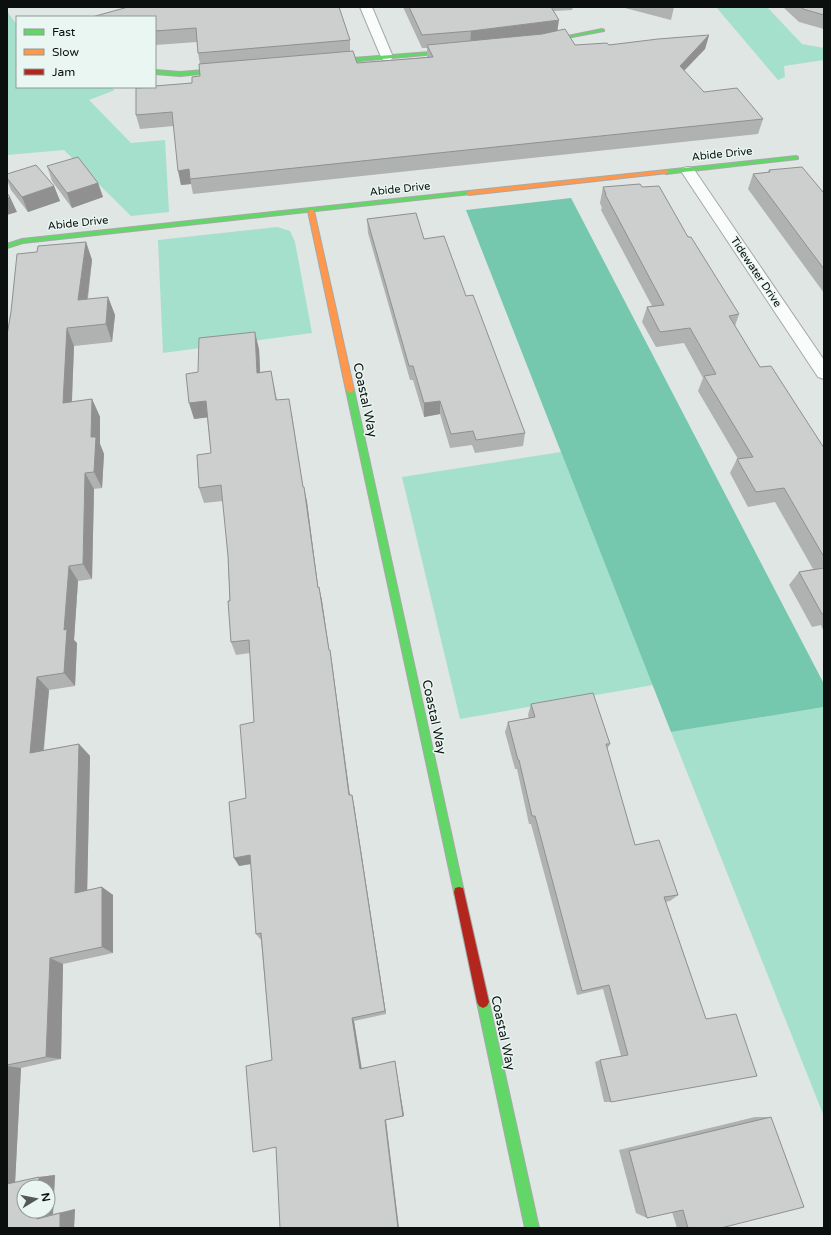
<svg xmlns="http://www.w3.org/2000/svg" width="831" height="1235" font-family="'Varela Round',sans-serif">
<rect width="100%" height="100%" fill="#dfe6e3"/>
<path fill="#a5e0cd" d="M 716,7 L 767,7 L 802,44 L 824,48 L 824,60 L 784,66 L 785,77 L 778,80 Z
M 7,11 L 17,25 L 17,87 L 110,87 L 115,90 L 89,100 L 131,143 L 165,140 L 169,212 L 131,216 L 64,150 L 7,155 Z
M 277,227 L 290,231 L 295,242 L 312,333 L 163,353 L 158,240 Z
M 561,452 L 653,685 L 460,719 L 402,477 Z
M 824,707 L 824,1114 L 823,1114 L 671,732 Z"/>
<path fill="#75c7ae" d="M 571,198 L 824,684 L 824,707 L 671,732 L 466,210 Z"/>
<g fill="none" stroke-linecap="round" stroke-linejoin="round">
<g stroke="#a5aaa8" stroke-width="2">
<path id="street" d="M 360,7 L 372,7 L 393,57 L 391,60 L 383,60 L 381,57 Z
M 688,167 L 693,168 L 824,360 L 824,379 L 818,377 L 681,171 L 683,168 Z"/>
</g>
<g stroke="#a5aaa8" stroke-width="2">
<path id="fast" d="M 602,29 L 604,30 L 604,31 L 540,43 L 538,42 Z
M 456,50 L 458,50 L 458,52 L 327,64 L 324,62 L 327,60 Z
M 229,68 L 231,69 L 231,71 L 180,76 L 155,74 L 155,70 L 180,72 Z
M 796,156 L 798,157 L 798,159 L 666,174 L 663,172 L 666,170 Z
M 469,191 L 471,192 L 471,194 L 23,243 L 7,248 L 7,244 L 22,239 Z
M 350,387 L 354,390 L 464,892 L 463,896 L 459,897 L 455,896 L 454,892 L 346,390 Z
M 483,996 L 487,998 L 489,1002 L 539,1228 L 525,1228 L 477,1002 L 479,998 Z"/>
</g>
<g stroke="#a5aaa8" stroke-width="2">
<path id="slow" d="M 666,170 L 668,171 L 668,173 L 469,195 L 466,193 L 469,191 Z
M 311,209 L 314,211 L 354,390 L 350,393 L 346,390 L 308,211 Z"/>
</g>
<g stroke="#a5aaa8" stroke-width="2">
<path id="jam" d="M 459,887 L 463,888 L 464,892 L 489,1002 L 487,1006 L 483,1008 L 479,1006 L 477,1002 L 454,892 L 455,888 Z"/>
</g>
<use href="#street" fill="#fafbfb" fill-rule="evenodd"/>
<use href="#fast" fill="#63d668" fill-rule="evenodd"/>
<use href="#slow" fill="#ff974d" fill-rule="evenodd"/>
<use href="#jam" fill="#b3261e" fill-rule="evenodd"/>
</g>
<path fill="#b0b1b1" d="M 403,7 L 573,7 L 572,10 L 554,11 L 558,31 L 575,45 L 609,45 L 709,35 L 705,49 L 684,71 L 704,92 L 763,119 L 758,134 L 193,194 L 191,184 L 181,185 L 174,126 L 140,129 L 136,115 L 192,83 L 200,76 L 200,64 L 198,53 L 197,42 L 155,45 L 155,17 L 350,40 L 350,51 L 357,63 L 427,57 L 427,48 L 422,48 Z
M 621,7 L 674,7 L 671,20 Z
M 783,7 L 824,7 L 824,29 L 799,22 Z
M 47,166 L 98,183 L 103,197 L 72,208 L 52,181 Z
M 769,170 L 824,192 L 824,293 L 748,189 L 753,174 L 768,172 Z
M 7,174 L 54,186 L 60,201 L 28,212 L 11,190 L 7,180 Z
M 603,187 L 642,187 L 688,237 L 739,314 L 735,326 L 760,367 L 824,448 L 824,632 L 821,625 L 812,627 L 789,585 L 799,572 L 813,569 L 775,502 L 748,507 L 730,473 L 737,459 L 738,459 L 698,391 L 703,378 L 684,343 L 656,347 L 642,322 L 647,307 L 652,306 L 601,210 L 602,208 L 600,203 Z
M 367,219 L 424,239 L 466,296 L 525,433 L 523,446 L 475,453 L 472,445 L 450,448 L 440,414 L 424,417 L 413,380 L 410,380 L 368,233 Z
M 86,242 L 92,260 L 88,299 L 108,297 L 115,315 L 112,342 L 74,346 L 72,402 L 92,399 L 100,417 L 100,444 L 104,454 L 102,488 L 94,489 L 92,579 L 78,581 L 74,640 L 77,643 L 75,686 L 49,690 L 44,750 L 79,744 L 90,756 L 87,890 L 102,887 L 113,895 L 113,953 L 63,964 L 61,1059 L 21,1068 L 15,1183 L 39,1177 L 55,1175 L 53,1214 L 75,1209 L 74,1228 L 7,1228 L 7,335 L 37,252 Z
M 259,349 L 260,372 L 271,371 L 277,400 L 292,414 L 303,487 L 307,502 L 318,587 L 319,587 L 322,601 L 329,650 L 330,650 L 332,663 L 350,795 L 352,795 L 354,805 L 386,1014 L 354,1021 L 361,1068 L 395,1063 L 404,1116 L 386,1120 L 272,1060 L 261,940 L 256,934 L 251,864 L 239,866 L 246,798 L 254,722 L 250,653 L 236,655 L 231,642 L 228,556 L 223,501 L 204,503 L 199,488 L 211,453 L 207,417 L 194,419 L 198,372 Z
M 531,704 L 610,744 L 607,749 L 635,845 L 678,895 L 670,901 L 666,902 L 706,1019 L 611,1102 L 604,1102 L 595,1062 L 600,1060 L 621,1056 L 603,989 L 577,995 L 531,824 L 529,824 L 517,769 L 515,769 L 505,732 L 508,722 L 529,719 L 528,715 Z
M 755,1117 L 771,1117 L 721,1228 L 677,1228 L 672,1212 L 647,1218 L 636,1213 L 619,1150 Z"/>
<path fill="#909090" d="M 559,20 L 557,33 L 470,45 L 471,31 Z
M 709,35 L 705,49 L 676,79 L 680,66 Z
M 189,169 L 191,184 L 181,185 L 178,171 Z
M 98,183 L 103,197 L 72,208 L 67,193 Z
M 54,186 L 60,201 L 28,212 L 22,197 Z
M 10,197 L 17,212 L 7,215 L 7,198 Z
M 86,242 L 92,260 L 85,317 L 78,300 Z
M 108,297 L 115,315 L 112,342 L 106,324 Z
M 67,328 L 74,346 L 71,420 L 63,403 Z
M 255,332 L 259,349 L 261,389 L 257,373 Z
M 92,399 L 100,417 L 100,444 L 104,454 L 102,488 L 94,472 L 91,437 Z
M 206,401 L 211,417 L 194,419 L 189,403 Z
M 440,401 L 440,414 L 424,417 L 424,403 Z
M 85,473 L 94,489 L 92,579 L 83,564 Z
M 304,487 L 307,502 L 320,601 L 318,588 Z
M 69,566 L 78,581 L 74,640 L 77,643 L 75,686 L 64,673 L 64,630 Z
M 319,587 L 322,601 L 331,663 L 329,650 Z
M 330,650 L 332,663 L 351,805 L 349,795 Z
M 37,677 L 49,690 L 42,764 L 30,753 Z
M 79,744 L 90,756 L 87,900 L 75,893 Z
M 352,795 L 354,805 L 386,1014 L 385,1011 Z
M 250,855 L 256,863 L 239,866 L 234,858 Z
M 102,887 L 113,895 L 113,953 L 102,947 Z
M 50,958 L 63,964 L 61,1059 L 46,1057 Z
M 352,1018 L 354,1021 L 362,1070 L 360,1069 Z
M 395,1061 L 404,1116 L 386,1120 L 399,1228 L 398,1228 L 385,1120 Z
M 7,1066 L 21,1068 L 15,1184 L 7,1185 Z
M 55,1175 L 53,1214 L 37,1219 L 38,1211 L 48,1211 L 48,1187 L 39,1187 L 39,1177 Z
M 75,1209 L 74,1228 L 60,1228 L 60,1213 Z"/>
<path fill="#cdcece" stroke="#909090" d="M 128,7 L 339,7 L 350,40 L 198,53 L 196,28 L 155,31 L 155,17 L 92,17 Z
M 409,7 L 551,7 L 559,20 L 471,31 L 422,35 Z
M 801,7 L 824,7 L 824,15 L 803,9 Z
M 565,29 L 575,45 L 607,43 L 609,45 L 658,39 L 709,35 L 680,66 L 704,92 L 737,88 L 763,119 L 190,179 L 189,169 L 178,171 L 172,112 L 136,115 L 136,88 L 155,87 L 155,86 L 192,83 L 192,77 L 200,76 L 199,64 L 353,51 L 357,63 L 433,57 L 427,45 L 542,34 Z
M 78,157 L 98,183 L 67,193 L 47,166 Z
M 36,165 L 54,186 L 22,197 L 7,178 L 7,174 Z
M 802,167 L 823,192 L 824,192 L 824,269 L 753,174 L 770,172 L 769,170 Z
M 640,184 L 642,187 L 659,186 L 688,237 L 691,237 L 739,314 L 729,316 L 760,367 L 771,366 L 824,448 L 824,557 L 784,488 L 756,492 L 737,459 L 753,457 L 704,376 L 716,374 L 690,328 L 660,332 L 647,307 L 664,305 L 605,194 L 606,194 L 603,187 Z
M 7,193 L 10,197 L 7,198 Z
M 416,213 L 424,239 L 444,236 L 466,296 L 473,295 L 525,433 L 476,440 L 473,431 L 451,434 L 440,401 L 424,403 L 413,366 L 409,366 L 367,219 Z
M 86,242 L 78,300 L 108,297 L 106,324 L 67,328 L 63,403 L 92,399 L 91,437 L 96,437 L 94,472 L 85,473 L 83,564 L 69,566 L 64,630 L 67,629 L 64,673 L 37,677 L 30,753 L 79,744 L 75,893 L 102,887 L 102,947 L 50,958 L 46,1057 L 7,1065 L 7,335 L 11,312 L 17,254 L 37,252 L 38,246 Z
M 255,332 L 257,373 L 271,371 L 276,400 L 289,399 L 303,487 L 304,487 L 318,588 L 319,587 L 329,650 L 330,650 L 349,795 L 352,795 L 385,1011 L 352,1018 L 360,1069 L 395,1061 L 403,1116 L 385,1120 L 398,1228 L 280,1228 L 276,1147 L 253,1152 L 246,1066 L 272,1060 L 261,933 L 256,934 L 250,855 L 234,858 L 229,802 L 246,798 L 240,725 L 254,722 L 249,640 L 231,642 L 228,601 L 230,601 L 228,556 L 221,485 L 199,488 L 197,455 L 211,453 L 206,401 L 189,403 L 186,374 L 198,372 L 199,338 Z
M 824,568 L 824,614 L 822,614 L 799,572 Z
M 593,693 L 610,744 L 606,744 L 635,845 L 659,840 L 678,895 L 664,897 L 706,1019 L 736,1014 L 757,1076 L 611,1102 L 600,1060 L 628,1055 L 609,985 L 582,991 L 535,816 L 532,816 L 519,760 L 518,760 L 508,722 L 535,717 L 531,704 Z
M 771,1117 L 804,1207 L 721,1228 L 688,1228 L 683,1210 L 647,1218 L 629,1151 Z
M 39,1177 L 39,1187 L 24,1187 L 24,1211 L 38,1211 L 37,1219 L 60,1213 L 60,1228 L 7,1228 L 7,1184 Z"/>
<g text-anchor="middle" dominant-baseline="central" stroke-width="3" stroke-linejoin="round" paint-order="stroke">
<g font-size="11" fill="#0b0f0d" stroke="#e9f6f1">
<text transform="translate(722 154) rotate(-6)">Abide Drive</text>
<text transform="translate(400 189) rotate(-6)">Abide Drive</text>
<text transform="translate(78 223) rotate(-6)">Abide Drive</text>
<text transform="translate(756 272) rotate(56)">Tidewater Drive</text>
</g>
<g font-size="13" fill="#0b0f0d" stroke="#e9f6f1">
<text transform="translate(365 400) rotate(78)">Coastal Way</text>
<text transform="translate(434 717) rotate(78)">Coastal Way</text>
<text transform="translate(503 1033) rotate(78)">Coastal Way</text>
</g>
</g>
<rect width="831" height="1235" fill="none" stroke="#0b0f0d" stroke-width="16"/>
<rect x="16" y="16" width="140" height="72" fill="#e9f6f1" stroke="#909a96"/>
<rect x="24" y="29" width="20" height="6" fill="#63d668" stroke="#909a96"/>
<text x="52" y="36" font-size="12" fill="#0b0f0d">Fast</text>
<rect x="24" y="49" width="20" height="6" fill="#ff974d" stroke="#909a96"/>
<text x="52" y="56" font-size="12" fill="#0b0f0d">Slow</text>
<rect x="24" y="69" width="20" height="6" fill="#b3261e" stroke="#909a96"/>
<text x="52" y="76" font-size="12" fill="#0b0f0d">Jam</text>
<g transform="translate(36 1199) rotate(80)"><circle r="19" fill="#e9f6f1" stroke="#909a96"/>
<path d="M0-3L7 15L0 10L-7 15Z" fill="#555a58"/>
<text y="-6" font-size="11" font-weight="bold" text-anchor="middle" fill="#0b0f0d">N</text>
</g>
</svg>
